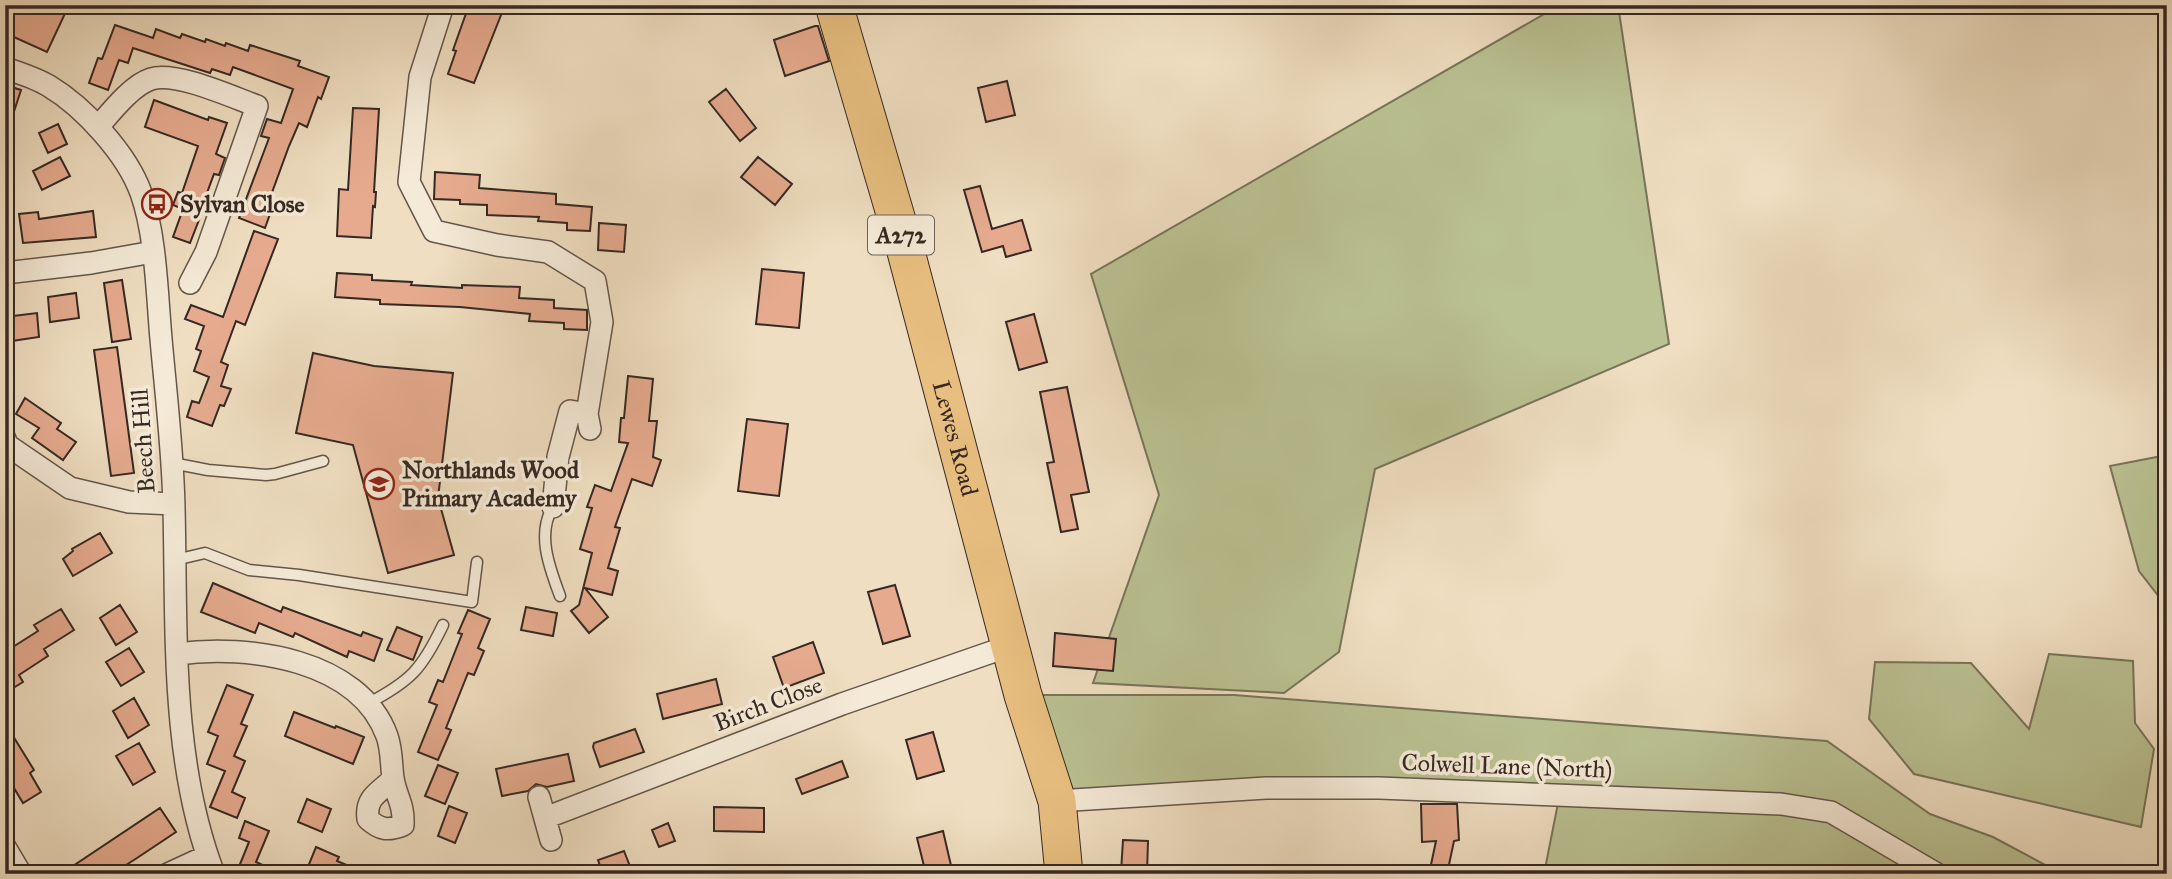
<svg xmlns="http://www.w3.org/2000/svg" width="2172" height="879" font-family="'IM FELL Great Primer',serif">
<rect width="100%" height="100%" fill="#efdec1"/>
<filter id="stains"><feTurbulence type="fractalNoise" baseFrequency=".00286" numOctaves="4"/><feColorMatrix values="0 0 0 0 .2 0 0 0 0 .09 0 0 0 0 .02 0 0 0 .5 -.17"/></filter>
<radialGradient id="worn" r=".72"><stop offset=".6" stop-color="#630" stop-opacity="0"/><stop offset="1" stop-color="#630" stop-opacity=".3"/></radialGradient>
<path fill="#bac192" stroke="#78745a" stroke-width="2" d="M 1560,5 L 1618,5 L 1669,344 L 1375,469 L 1339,652 L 1284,693 L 1093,683 L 1159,495 L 1091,274 Z
M 2167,455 L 2167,607 L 2139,571 L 2110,466 Z
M 2049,654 L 2133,661 L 2135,723 L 2154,749 L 2141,827 L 1914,774 L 1869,719 L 1875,662 L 1971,663 L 2029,729 Z
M 1023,695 L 1234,695 L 1827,741 L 1930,814 L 1993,837 L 2049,867 L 2110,874 L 1544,874 L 1561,788 L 1057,801 Z"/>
<path fill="#e6ab8f" stroke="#362822" stroke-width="2" d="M 5,5 L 69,5 L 47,52 L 5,33 Z
M 469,5 L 505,5 L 474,83 L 448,74 L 456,51 L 453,50 Z
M 115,25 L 153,38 L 156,29 L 180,38 L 182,34 L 205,42 L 206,39 L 225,46 L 226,43 L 248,51 L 250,45 L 300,61 L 298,66 L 329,77 L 321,99 L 318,97 L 307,127 L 299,123 L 289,146 L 270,198 L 275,200 L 265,228 L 239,218 L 269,138 L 261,136 L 267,119 L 281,123 L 293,89 L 233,67 L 230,75 L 212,69 L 210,73 L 133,48 L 128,63 L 119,60 L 108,90 L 89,83 L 98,58 L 102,59 Z
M 815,26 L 818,26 L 829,61 L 785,76 L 774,40 Z
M 1007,81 L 1015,115 L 986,122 L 978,88 Z
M 5,85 L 21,90 L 8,130 L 5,130 Z
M 726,89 L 756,128 L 740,141 L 709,102 Z
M 154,100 L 208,120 L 209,117 L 227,123 L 216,154 L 225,158 L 219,175 L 214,174 L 204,201 L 206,202 L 190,243 L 173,237 L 183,209 L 173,205 L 178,192 L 182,193 L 198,146 L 145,127 Z
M 353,108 L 379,109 L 374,192 L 376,192 L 375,207 L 373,206 L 371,238 L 337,236 L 339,189 L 348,190 Z
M 58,124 L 67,144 L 48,153 L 39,133 Z
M 60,157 L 70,176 L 42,190 L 33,171 Z
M 758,157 L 792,184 L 775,205 L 741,177 Z
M 435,172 L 480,175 L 479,188 L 556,194 L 556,204 L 592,207 L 590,231 L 567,230 L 567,223 L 538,221 L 539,217 L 487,215 L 487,205 L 460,204 L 460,200 L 434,199 Z
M 980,186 L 992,229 L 1022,220 L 1031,250 L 1006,257 L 1003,246 L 982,252 L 964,190 Z
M 93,211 L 96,237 L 23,243 L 19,214 L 38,212 L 39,219 Z
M 599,223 L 626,225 L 624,252 L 598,250 Z
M 254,231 L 278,239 L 245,325 L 236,321 L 221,362 L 228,365 L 221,386 L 231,389 L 224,406 L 220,405 L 212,426 L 187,417 L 192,401 L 199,403 L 209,377 L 194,371 L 201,351 L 196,349 L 204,326 L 185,319 L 191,305 L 223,317 Z
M 762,269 L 804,273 L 799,328 L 756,324 Z
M 337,273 L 372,275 L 372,280 L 412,282 L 411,285 L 462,288 L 462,285 L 520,287 L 519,298 L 554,300 L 554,308 L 587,310 L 587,330 L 564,329 L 564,323 L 529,321 L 530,314 L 460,307 L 380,304 L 380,300 L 335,297 Z
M 122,280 L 131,339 L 112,342 L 104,283 Z
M 76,293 L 79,318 L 50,322 L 48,297 Z
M 37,313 L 39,337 L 5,342 L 5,317 Z
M 1034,314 L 1047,362 L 1019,370 L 1006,322 Z
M 117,347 L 134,473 L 111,476 L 94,350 Z
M 313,353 L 374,366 L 453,373 L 438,498 L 454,555 L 388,573 L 353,445 L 296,433 Z
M 628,376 L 653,379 L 649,421 L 657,421 L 653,457 L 661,460 L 652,486 L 632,479 L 615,527 L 620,528 L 608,568 L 618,571 L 612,595 L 585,588 L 608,617 L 589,633 L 571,611 L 579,605 L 592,553 L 580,549 L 592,508 L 587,507 L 595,485 L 611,491 L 628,443 L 619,442 L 621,418 L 624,418 Z
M 1067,387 L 1089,492 L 1071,495 L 1078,529 L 1061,532 L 1047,463 L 1054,462 L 1040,392 Z
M 25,398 L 61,423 L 57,429 L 76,442 L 63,460 L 32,438 L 39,428 L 16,414 Z
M 747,419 L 788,424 L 779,496 L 738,491 Z
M 100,533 L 112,553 L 73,576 L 63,559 L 73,551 L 72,549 Z
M 213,583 L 281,612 L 283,607 L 361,636 L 363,632 L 382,639 L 374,661 L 349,651 L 347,657 L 295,633 L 293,637 L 259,623 L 255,633 L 201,612 Z
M 895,585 L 910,636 L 883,644 L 868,592 Z
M 120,605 L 137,632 L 116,645 L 100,618 Z
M 526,607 L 557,613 L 553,636 L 521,630 Z
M 61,609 L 74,630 L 44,649 L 48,656 L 19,675 L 23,682 L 5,693 L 5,652 L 38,631 L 34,625 Z
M 468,610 L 490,619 L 478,648 L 484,651 L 474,675 L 468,673 L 446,728 L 451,730 L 438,760 L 418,752 L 437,705 L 429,702 L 438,680 L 443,682 L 462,634 L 458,633 Z
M 397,627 L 422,637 L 413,660 L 387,650 Z
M 1055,633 L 1116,639 L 1113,671 L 1053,666 Z
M 813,642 L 824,673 L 784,688 L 773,657 Z
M 129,648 L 144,672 L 121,686 L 106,662 Z
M 716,679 L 722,704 L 663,719 L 657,694 Z
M 227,685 L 253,695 L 241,724 L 247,726 L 234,756 L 245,761 L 232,792 L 245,798 L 237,818 L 210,807 L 225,771 L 207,764 L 218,736 L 208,732 Z
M 134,698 L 149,725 L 128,738 L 113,711 Z
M 294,712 L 335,728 L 336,726 L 364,737 L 353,764 L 285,736 Z
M 5,723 L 34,770 L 30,773 L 41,792 L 23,803 L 5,773 Z
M 635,729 L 644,752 L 600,767 L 593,747 L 594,743 Z
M 933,732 L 944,771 L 917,779 L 906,740 Z
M 139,743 L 155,772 L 133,785 L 116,756 Z
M 568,754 L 574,781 L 547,787 L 536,784 L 528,791 L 502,796 L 496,769 Z
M 842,761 L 848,777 L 802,794 L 796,779 Z
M 438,765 L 458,773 L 445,804 L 425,796 Z
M 307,799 L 331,809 L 322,832 L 298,822 Z
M 1421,804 L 1457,804 L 1459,840 L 1454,841 L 1447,874 L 1429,874 L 1436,841 L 1422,842 Z
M 449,806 L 467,813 L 455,843 L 438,836 Z
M 714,807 L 764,808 L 764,832 L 714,831 Z
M 160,808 L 176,832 L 137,858 L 112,874 L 61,874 Z
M 245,821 L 269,831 L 256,862 L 282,874 L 236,874 L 249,842 L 239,838 Z
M 668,823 L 675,841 L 659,847 L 652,830 Z
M 943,831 L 953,874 L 926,874 L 917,838 Z
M 1123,840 L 1148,841 L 1147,873 L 1121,872 Z
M 316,847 L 339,857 L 337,861 L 368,874 L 305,874 Z
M 624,851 L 631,869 L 618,874 L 603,874 L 598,860 Z"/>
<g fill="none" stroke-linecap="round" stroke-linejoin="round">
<g stroke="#64564a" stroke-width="13">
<path id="lane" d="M 172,463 L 208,470 L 266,475 L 275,474 L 323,461
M 553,507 C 536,534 550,569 560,596
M 175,560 L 205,553 L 249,570 L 299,575 L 472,602 L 477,562
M 367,704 C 411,681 422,669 443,625"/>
</g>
<g stroke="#64564a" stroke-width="24">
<path id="street" d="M 443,5 L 420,77 L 409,182 L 434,231 L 497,245 L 548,252 L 595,281 L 602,322 L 587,414 L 590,429
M 5,68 C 19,73 36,78 49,86 C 84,107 127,154 141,193 C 156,235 157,294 161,339 C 166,395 173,452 174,508 C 177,628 170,760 214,874
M 98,127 C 111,112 132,85 151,79 C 176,71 232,97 257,106 L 206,252 L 190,283
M 5,273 L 91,263 L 153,252
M 5,439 L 7,445 L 70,488 L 129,502 L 174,504
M 553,507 L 558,457 L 570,411 L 587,414
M 177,654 C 248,644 359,659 387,736 C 392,750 391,764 393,778 C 396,797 404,803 403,825 C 388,831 380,830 368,819 C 365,797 379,793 393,779
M 539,797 L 551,840
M 1057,801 L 1266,788 L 1379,788 L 1781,804 L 1831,812 L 1937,874
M 545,818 L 842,704 L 1012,645
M 5,847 L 21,874
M 168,874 L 207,856"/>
</g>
<g stroke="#362822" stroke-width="39">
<g id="highway">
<path id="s1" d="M 834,5 L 905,248 L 1023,695 L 1057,801 L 1064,874"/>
</g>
</g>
<use href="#lane" stroke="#f5ead7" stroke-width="10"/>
<use href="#street" stroke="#f5ead7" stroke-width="21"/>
<use href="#highway" stroke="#e8bf80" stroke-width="37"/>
</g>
<defs>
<g id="bus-ring" transform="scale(1.575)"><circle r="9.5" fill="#f5ead7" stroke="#8f2418" stroke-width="1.5"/><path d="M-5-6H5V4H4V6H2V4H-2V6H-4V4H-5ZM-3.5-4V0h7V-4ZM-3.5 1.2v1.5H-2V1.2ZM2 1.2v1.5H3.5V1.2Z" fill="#8f2418"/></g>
<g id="school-ring" transform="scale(1.575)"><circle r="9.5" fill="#f5ead7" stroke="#8f2418" stroke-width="1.5"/><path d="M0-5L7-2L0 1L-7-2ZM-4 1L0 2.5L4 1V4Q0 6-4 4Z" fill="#8f2418"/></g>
</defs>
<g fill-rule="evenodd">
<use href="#bus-ring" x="157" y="204"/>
<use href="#school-ring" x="379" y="484"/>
</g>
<g text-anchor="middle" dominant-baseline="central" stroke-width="7" stroke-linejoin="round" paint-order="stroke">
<rect fill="#f5ead7" stroke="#6f6258" stroke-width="2" x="868" y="215.5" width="66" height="39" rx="5"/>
<g font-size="23" font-weight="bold" fill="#362822">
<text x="901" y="235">A272</text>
</g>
<g font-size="24" font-weight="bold" fill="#362822" stroke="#f5ead7" text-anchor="start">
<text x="180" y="204">Sylvan Close</text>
<text x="402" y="470">Northlands Wood<tspan x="402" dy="28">Primary Academy</tspan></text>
</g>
<g font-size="24" fill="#362822" stroke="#f5ead7">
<text stroke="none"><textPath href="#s1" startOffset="450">Lewes Road</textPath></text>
<text transform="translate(143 441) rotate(-94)">Beech Hill</text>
<text transform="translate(768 704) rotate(-21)">Birch Close</text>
<text transform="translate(1507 766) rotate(2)">Colwell Lane (North)</text>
</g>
</g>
<rect width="2172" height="879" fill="none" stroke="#efdec1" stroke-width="28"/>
<rect x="7" y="7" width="2158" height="865" fill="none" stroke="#362822" stroke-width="3.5"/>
<rect x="14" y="14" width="2144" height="851" fill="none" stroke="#362822" stroke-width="2"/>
<rect width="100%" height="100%" filter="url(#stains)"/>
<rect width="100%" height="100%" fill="url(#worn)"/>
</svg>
